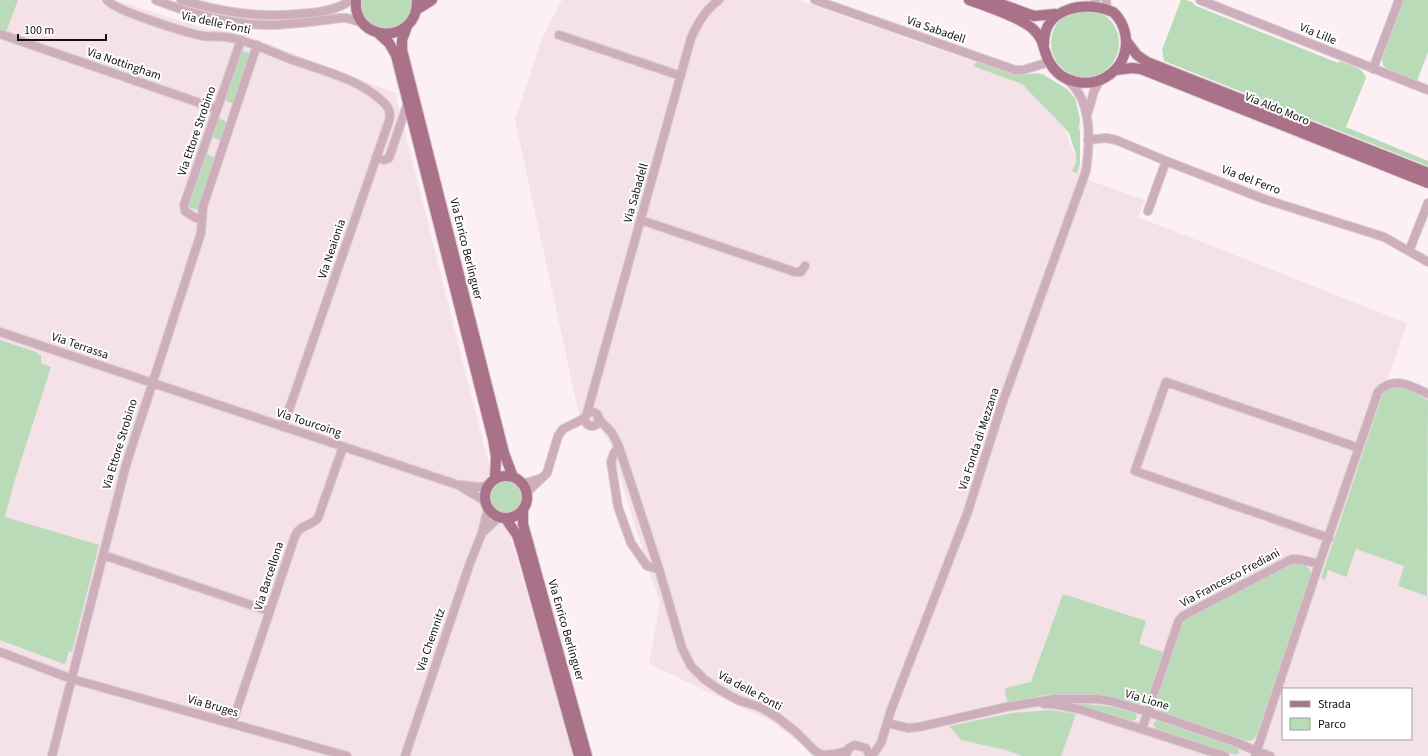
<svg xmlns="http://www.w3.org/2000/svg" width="1428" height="756" font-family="'Source Sans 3',sans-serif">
<rect width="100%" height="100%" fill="#fcf0f5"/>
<path fill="#f5e1e8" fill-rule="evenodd" d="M 14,0 L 115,0 L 207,29 L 243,34 L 395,93 L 488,461 L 567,730 L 573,756 L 0,756 L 0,13 Z
M 562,0 L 798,0 L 1020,78 L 1063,126 L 1078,163 L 1088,180 L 1145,200 L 1138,217 L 1407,323 L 1321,578 L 1328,570 L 1356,549 L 1405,566 L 1427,596 L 1428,594 L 1428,756 L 817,756 L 772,722 L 649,664 L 660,603 L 639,539 L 610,444 L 601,430 L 580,419 L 515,120 L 542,38 ZM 1283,689 L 1411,689 L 1411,739 L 1283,739 Z"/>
<path fill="#b9dbb8" d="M 0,0 L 18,0 L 6,32 L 0,29 Z
M 360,0 L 413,0 C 412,6 412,12 408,18 C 397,33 372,32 363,15 C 361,11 361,5 360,0 Z
M 1181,0 L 1186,0 L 1194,3 L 1194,5 L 1338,63 L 1339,61 C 1349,65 1363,67 1366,78 L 1346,127 L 1428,161 L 1428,166 L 1164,61 L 1162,50 Z
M 1404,0 L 1428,0 L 1428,52 L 1417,81 L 1386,68 L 1383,65 L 1382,59 Z
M1051 43a34 34 0 1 1 68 0a34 34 0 1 1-68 0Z
M 241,50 L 252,54 L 234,104 L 224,100 Z
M 977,62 L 1007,72 L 1022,75 L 1037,73 L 1044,75 L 1067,89 L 1075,98 L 1080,119 L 1079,129 L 1080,130 L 1080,163 L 1077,173 L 1072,171 L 1076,163 L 1076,155 L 1069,133 L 1060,123 L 1022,84 L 973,66 Z
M 218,118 L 228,122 L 222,141 L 211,137 Z
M 206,154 L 216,158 L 198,210 L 188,207 Z
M 0,340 L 36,352 L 41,356 L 41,363 L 51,367 L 15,479 L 5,517 L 99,545 L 72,652 L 69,651 L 66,662 L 64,664 L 0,640 Z
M 1392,387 L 1403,387 L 1428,400 L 1427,596 L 1398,586 L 1404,566 L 1356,549 L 1346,577 L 1328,570 L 1325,580 L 1321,578 L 1382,396 L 1387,390 Z
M490 497a16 16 0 1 1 32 0a16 16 0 1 1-32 0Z
M 1294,562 L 1304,563 L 1310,570 L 1311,576 L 1257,734 C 1255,739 1251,742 1245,740 L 1166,714 C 1154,709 1158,706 1156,697 L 1182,622 L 1186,617 Z
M 1063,594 L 1146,621 L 1139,644 L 1163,652 L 1147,699 L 1144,703 L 1138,704 L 1108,697 L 1073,694 L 1045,695 L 1008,703 L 1005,692 L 1006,688 L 1031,682 Z
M 1078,703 L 1112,707 L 1135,713 L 1137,717 L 1135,720 L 1132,721 L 1078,704 Z
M 1051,710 L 1076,714 L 1061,756 L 1022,756 L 1006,750 L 961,740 L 949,726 L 1012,713 Z
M 1155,721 L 1159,721 L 1237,747 L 1239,749 L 1239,753 L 1235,755 L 1157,729 L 1153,725 Z"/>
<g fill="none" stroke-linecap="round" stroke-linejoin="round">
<g stroke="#d7ccd1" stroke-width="10">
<path id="minor" d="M 107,0 C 115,11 188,33 203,36 C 214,37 226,36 236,39 C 255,44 272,52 290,59 C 320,70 360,79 383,102 C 389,107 391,114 389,121 L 283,427
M 156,0 C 191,14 229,24 267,25 C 292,25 316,21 341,18 L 347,18 L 363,23
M 181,0 C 220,12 258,18 298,14 C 317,13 336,11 351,0
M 815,0 L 1015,70 L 1023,70 L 1049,62
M 1106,0 L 1107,7
M 1200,0 L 1428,90
M 1095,2 L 1096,0
M 0,34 L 217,109
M 559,35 L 681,76
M 1373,69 L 1399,0
M 1088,112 L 1094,91 L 1100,80
M 1088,140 L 1106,138 L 1116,140 L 1166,161 L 1264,199 L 1384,237 L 1428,262
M 376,157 L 384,160 L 389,158 L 408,102
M 1148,211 L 1166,161
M 202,220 L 194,217 L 185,211 L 184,205 L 241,40
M 641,220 L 795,272 L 801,272 L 805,266
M 1409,251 L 1428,203
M 0,332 L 458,485 L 485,501
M585 419a7 7 0 1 1 14 0a7 7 0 1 1-14 0Z
M 587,413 L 691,38 C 698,23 705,10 719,0
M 598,418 L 612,433 L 619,447 L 659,569 L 682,648 L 691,666 L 704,679 L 720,690 L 738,700 L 760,707 L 777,717 L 796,732 L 815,751 L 824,756
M 619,447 L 614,453 L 611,462 L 618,507 L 631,543 L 647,566 L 659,569
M 523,484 L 539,479
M 461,485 L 479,487 L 488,486
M 527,492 L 547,473 L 558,436 L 563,429 L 585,418
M 483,532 L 499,517
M 1329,538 L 1135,471 L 1166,382 L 1359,448
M 103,555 L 269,611
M 0,652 L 72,679 L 347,756
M 1044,704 L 1053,704 L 1079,709 L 1225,756
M 887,723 L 908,728 L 919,727 L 1006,707 L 1055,699 L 1096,699 L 1111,701 L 1148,712 L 1238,743 L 1256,751 L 1270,756
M 232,724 L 295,536 C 299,525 311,526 318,518 L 343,447
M 1142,729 L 1179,620 L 1183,616 L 1292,559 L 1303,560 L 1319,564
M 822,755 L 835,754 L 847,751
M 52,756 L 126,465 L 201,233 L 203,206 L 257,45
M 405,756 L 470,563 L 482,533 L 488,509
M 845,756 L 849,748 L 855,745 L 866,748 L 870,756
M 872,756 L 881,743 L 891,710 L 967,514 L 1003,401 L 1086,171 C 1090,142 1093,100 1067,80
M 1255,756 L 1319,564 L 1378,392 C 1394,375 1411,386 1428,394"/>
</g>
<g stroke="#d7ccd1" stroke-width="12">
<path id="major" d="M 356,0 C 352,43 418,46 417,0
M 969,0 C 986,6 1020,17 1033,29 C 1046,41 1042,50 1050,63 C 1061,83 1088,88 1106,77 C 1118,70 1125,58 1126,45 C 1127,33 1122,20 1113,12 C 1087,0 1043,7 1044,44
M 990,0 L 1034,16 L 1055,14
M 416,10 L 432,0
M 407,26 L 402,40 L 402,50 L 504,453 L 513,477
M 378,33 L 389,43 L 396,55 L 493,439 L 496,457 L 495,479
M 1127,42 L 1137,55 L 1147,62 L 1428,173
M 1115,70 L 1132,68 L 1141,69 L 1428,183
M485 497a21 21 0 1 1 42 0a21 21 0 1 1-42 0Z
M 523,510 L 523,524 L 526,535 L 587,756
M 506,519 L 517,535 L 522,551 L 579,756"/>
</g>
<use href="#minor" stroke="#ceaeba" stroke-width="8"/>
<use href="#major" stroke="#aa7289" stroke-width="10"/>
</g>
<g text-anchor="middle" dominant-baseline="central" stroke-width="4" stroke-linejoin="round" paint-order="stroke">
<g font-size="12" fill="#141112" stroke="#fff">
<text transform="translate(216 23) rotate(12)">Via delle Fonti</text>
<text transform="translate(936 30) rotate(19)">Via Sabadell</text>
<text transform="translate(1318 34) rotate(22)">Via Lille</text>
<text transform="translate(124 64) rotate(19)">Via Nottingham</text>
<text transform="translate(1277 109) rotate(22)">Via Aldo Moro</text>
<text transform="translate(197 131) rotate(-71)">Via Ettore Strobino</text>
<text transform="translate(1251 180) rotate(21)">Via del Ferro</text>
<text transform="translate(636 193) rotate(-74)">Via Sabadell</text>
<text transform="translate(332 249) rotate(-71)">Via Neaionia</text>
<text transform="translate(466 249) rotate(76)">Via Enrico Berlinguer</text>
<text transform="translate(80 346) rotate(19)">Via Terrassa</text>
<text transform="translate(309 423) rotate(18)">Via Tourcoing</text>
<text transform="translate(979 439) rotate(-72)">Via Fonda di Mezzana</text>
<text transform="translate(120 444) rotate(-73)">Via Ettore Strobino</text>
<text transform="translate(269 576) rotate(-72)">Via Barcellona</text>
<text transform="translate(1230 578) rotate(-28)">Via Francesco Frediani</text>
<text transform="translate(566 630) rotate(74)">Via Enrico Berlinguer</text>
<text transform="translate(431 640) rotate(-71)">Via Chemnitz</text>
<text transform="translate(750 691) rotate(28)">Via delle Fonti</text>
<text transform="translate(1147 700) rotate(17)">Via Lione</text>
<text transform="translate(213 706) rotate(16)">Via Bruges</text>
</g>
</g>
<rect x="1282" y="688" width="130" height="52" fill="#ffffff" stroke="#a1a0a0"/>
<rect x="1290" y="701" width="20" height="6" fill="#aa7289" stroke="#a1a0a0"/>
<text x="1318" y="708" font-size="12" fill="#141112">Strada</text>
<rect x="1290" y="718" width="20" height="12" fill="#b9dbb8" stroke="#a1a0a0"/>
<text x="1318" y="728" font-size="12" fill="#141112">Parco</text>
<path d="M18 34v6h88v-6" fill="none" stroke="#141112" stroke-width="2"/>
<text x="24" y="34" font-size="12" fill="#141112" stroke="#ffffff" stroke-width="3" paint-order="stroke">100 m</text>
</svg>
